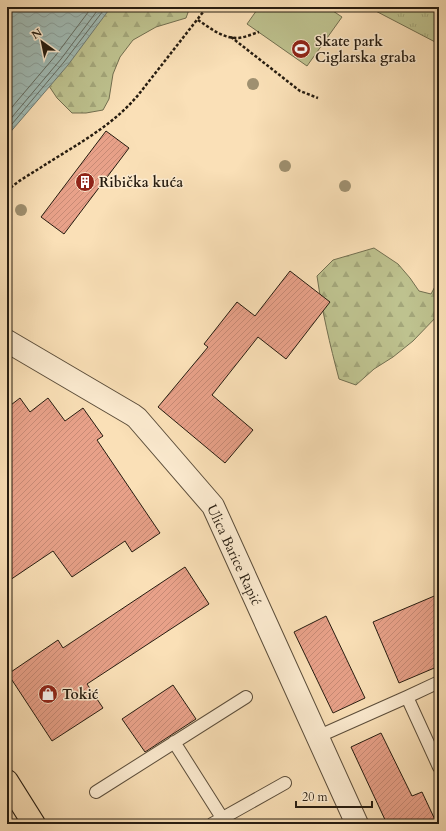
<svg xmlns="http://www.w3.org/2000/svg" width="446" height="831" font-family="Cardo,serif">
<defs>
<pattern id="grass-tufts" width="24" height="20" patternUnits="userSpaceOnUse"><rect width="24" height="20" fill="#bec28f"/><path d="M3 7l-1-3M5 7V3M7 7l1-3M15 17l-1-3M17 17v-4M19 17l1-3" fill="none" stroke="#a3a67a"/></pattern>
<pattern id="forest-firs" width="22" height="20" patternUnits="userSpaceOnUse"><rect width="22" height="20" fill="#bec28f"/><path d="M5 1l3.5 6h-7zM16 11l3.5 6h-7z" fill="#a3a67a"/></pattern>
<pattern id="water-waves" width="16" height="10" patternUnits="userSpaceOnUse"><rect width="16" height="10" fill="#a0bbb5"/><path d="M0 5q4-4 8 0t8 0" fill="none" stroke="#8aa09b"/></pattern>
<pattern id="building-hatch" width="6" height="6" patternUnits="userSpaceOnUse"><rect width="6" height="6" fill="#e8a189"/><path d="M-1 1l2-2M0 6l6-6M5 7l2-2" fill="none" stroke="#c78a75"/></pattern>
</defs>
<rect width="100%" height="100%" fill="#fae0b7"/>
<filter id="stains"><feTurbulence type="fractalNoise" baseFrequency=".005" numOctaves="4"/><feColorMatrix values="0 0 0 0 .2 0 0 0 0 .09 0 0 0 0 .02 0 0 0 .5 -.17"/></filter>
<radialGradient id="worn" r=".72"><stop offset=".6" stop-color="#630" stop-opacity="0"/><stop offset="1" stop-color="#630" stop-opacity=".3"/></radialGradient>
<path fill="url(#grass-tufts)" stroke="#726f50" d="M 368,7 L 439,7 L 439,44 Z"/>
<path fill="url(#forest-firs)" stroke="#726f50" d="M 85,7 L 190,7 L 186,18 L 156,27 L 133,40 L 120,57 L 113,74 L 109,99 L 103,110 L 86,113 L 72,113 L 57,98 L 47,83 Z
M 374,248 L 398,264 L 410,278 L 419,291 L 431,294 L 439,279 L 439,314 L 413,341 L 393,357 L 374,369 L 356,385 L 339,379 C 330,345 322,311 317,276 L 333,260 Z"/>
<path fill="#bec28f" stroke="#726f50" d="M 259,7 L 327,7 L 342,17 L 307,66 L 247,24 Z"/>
<path fill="url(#water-waves)" stroke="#6f7b73" d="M 7,7 L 111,7 L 68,65 L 7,136 Z"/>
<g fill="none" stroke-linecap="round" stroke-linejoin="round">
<path stroke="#636c62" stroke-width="1" d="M 7,113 L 56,55 L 92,7
M 7,123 L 61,59 L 100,7
M 7,130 L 64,62 L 106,7"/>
</g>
<path fill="url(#building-hatch)" stroke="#261c10" d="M 106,131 L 129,148 L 64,234 L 41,217 Z
M 290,271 L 330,302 L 286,359 L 258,337 L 212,395 L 253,430 L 225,463 L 158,407 L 208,347 L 204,344 L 237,302 L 255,316 Z
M 20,398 L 30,412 L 48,398 L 65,421 L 83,408 L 103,436 L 97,440 L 160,533 L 132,552 L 125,541 L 72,577 L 53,551 L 7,582 L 7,408 Z
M 185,567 L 209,604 L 87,684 L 103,708 L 52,741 L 8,674 L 58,640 L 63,648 Z
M 439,594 L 439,666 L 399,683 L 373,622 Z
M 326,616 L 365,698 L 333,713 L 294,632 Z
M 173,685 L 196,719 L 145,752 L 122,719 Z
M 381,733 L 412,796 L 422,792 L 437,824 L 387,824 L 351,747 Z"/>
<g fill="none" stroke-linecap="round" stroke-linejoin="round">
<g stroke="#5b4d3a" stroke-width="14">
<path id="service" d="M 407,697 L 439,767
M 317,737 L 407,697 L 439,682
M 174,742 L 226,824
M 96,792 L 246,697
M 212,824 L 285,783"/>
</g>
<g stroke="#5b4d3a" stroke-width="24">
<path id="minor" d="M 7,341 L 133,415 L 137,418 L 213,506 L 357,824"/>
</g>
<g stroke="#261c10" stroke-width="24">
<path id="primary" d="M 7,781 L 34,824"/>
</g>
<path stroke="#261c10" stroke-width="2.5" stroke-dasharray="3 2" stroke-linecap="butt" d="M 198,20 C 210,28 222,38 237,38 C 244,38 252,34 259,32
M 231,37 L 300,91 L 318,98
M 7,191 C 16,182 29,175 40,168 C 74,146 113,126 139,94 L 207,7"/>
<use href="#service" stroke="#fcebd0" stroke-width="12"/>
<use href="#minor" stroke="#fcebd0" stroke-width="22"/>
<use href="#primary" stroke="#fae0b7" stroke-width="22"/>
</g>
<g fill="#9f9070">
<circle cx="253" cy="84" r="6"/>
<circle cx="285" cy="166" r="6"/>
<circle cx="345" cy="186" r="6"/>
<circle cx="21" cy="210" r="6"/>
</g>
<defs>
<g id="stadium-disc" transform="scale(1)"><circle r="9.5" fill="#8f2418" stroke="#fcebd0"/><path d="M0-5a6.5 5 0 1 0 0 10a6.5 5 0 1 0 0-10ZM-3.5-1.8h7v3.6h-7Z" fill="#fff"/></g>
<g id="building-disc" transform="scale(1)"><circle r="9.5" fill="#8f2418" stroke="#fcebd0"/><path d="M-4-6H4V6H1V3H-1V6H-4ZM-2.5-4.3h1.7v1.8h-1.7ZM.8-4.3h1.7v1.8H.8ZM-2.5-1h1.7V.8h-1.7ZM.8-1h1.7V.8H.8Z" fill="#fff"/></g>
<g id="shop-disc" transform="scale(1)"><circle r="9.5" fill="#8f2418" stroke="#fcebd0"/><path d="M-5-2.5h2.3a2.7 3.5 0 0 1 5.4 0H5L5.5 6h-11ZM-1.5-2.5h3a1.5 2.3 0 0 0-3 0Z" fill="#fff"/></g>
</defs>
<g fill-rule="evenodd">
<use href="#stadium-disc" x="301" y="49"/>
<use href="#building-disc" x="85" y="182"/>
<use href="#shop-disc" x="48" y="694"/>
</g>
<g text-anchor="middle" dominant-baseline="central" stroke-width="3" stroke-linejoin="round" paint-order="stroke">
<g font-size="14" font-weight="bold" fill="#261c10" stroke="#fcebd0" text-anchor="start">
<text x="315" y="41">Skate park<tspan x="315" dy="16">Ciglarska graba</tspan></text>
<text x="99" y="182">Ribička kuća</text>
<text x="62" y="694">Tokić</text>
</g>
<g font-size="14" fill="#261c10" stroke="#fcebd0">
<text transform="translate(234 555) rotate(65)">Ulica Barice Rapić</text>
</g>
</g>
<rect width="446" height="831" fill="none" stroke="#fae0b7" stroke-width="24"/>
<rect x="8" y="8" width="430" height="815" fill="none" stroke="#261c10" stroke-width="2"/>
<rect x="12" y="12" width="422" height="807" fill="none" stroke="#261c10"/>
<g transform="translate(42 42) rotate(327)" stroke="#fcebd0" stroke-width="3" paint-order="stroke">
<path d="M0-3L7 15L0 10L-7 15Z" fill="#261c10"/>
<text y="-6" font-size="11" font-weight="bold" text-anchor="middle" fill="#261c10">N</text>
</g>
<path d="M296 801v6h76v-6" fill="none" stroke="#261c10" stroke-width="2"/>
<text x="302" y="801" font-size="12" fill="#261c10" stroke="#fcebd0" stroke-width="3" paint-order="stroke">20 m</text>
<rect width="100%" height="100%" filter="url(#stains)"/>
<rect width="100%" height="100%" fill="url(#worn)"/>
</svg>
